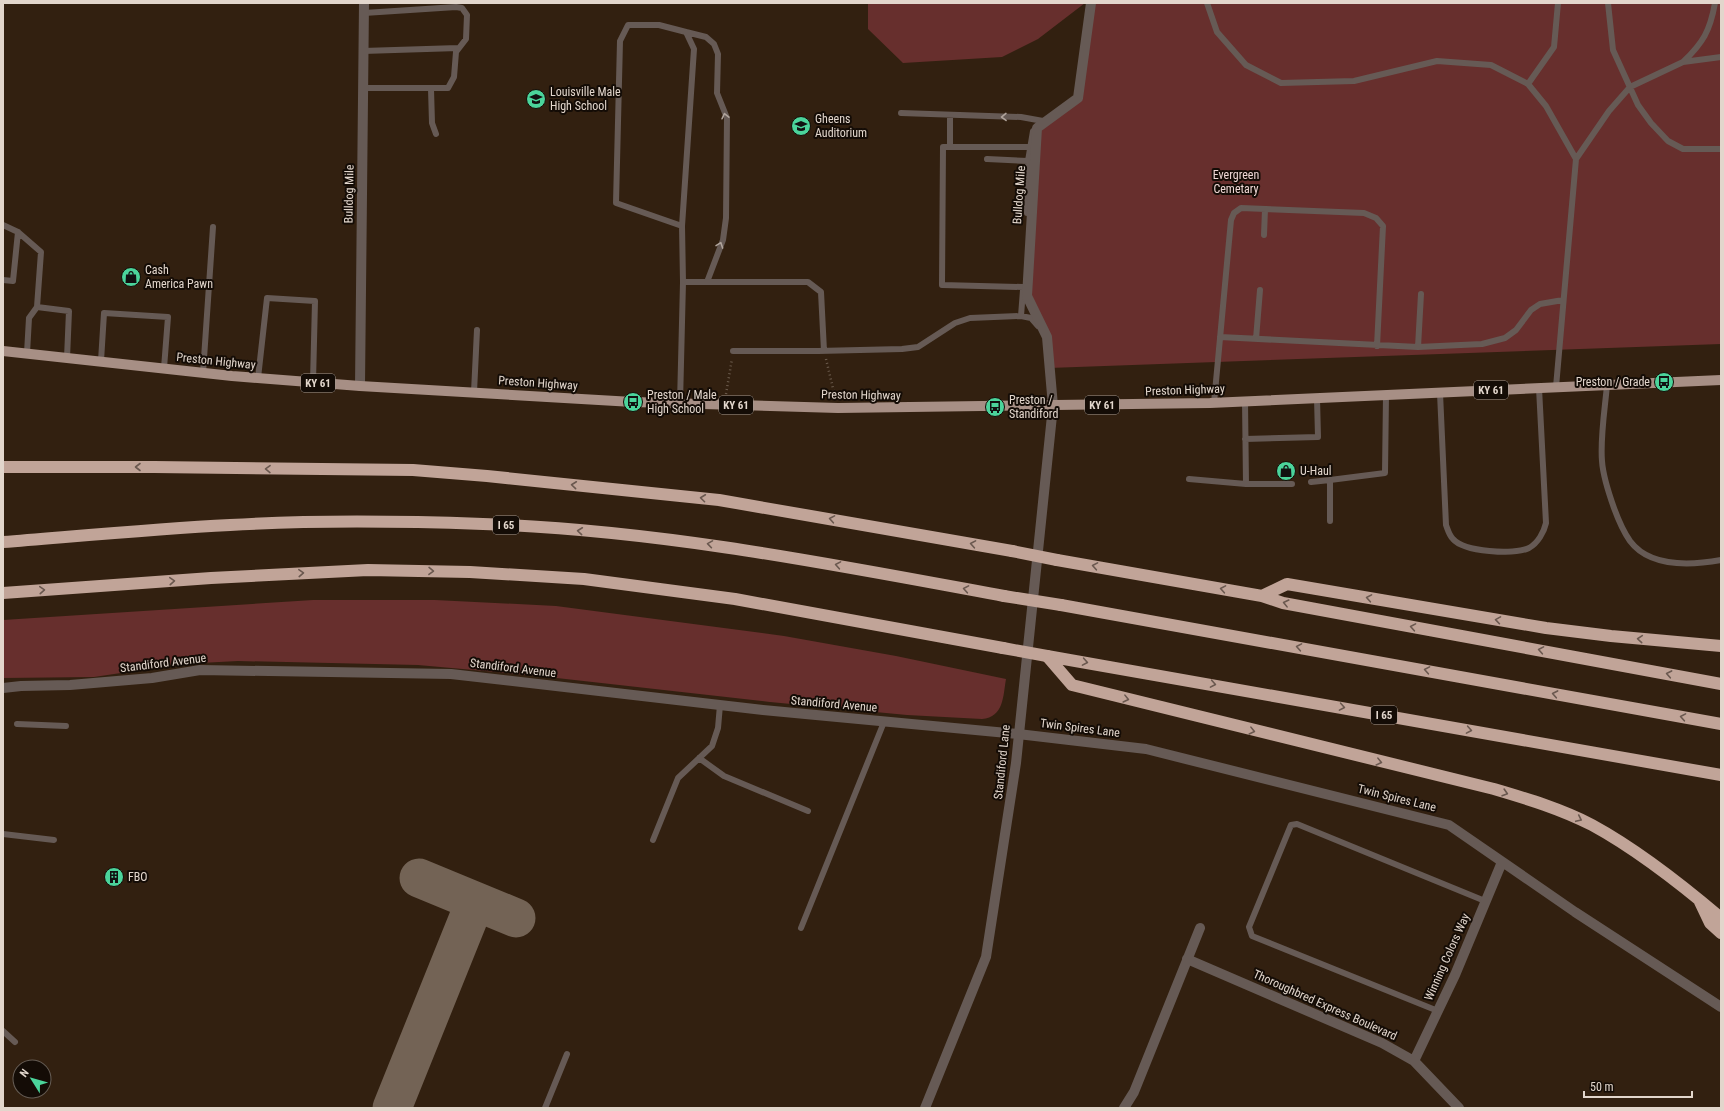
<svg xmlns="http://www.w3.org/2000/svg" width="1724" height="1111" font-family="'Roboto Condensed',sans-serif">
<rect width="100%" height="100%" fill="#322010"/>
<path fill="#672f2d" d="M 868,3 L 1085,3 L 1038,39 L 1002,57 L 903,63 L 868,29 Z
M 1091,3 L 1721,3 L 1721,344 L 1049,368 L 1047,337 L 1027,296 L 1037,128 L 1078,98 Z
M 313,600 L 435,600 L 556,606 L 784,636 L 896,656 L 1006,679 C 1003,696 1004,717 982,719 L 907,715 L 770,702 L 539,676 L 418,665 L 238,661 L 181,664 L 94,677 L 3,678 L 3,620 Z"/>
<g fill="none" stroke-linecap="round" stroke-linejoin="round">
<path stroke="#736355" stroke-width="39" d="M 419,878 L 516,918
M 392,1108 L 475,902"/>
<path stroke="#6c5c4e" stroke-width="2.5" stroke-dasharray="1 3" stroke-linecap="butt" d="M 826,359 L 835,397
M 726,394 L 732,359"/>
<path stroke="#665a55" stroke-width="6" d="M 1207,3 L 1217,32 L 1246,65 L 1281,83 L 1354,81 L 1437,61 L 1491,65 L 1528,84 L 1546,106 L 1576,159
M 1608,3 L 1613,50 L 1638,105 L 1651,123 L 1668,141 L 1683,149 L 1721,149
M 686,32 L 706,37 L 714,44 L 718,54 L 717,93 L 727,118 L 726,218 L 723,240 L 707,282
M 363,51 L 458,48
M 1683,62 C 1703,43 1710,31 1715,3
M 1528,84 L 1554,47 L 1558,3
M 363,88 L 448,88 L 454,77 L 456,52 L 466,39 L 467,15 L 462,8 L 456,7 L 364,13
M 431,89 L 432,123 L 436,134
M 901,113 L 1021,117 L 1043,121
M 950,115 L 950,147
M 987,159 L 1028,161
M 1027,213 L 1028,161 L 1033,131
M 3,225 L 18,232 L 41,252 L 37,307
M 682,226 L 694,49 L 686,32 L 659,25 L 628,25 L 620,41 L 616,203 L 682,226 L 683,282
M 1264,235 L 1265,209
M 3,280 L 13,281 L 18,232
M 1023,287 L 942,285 L 943,147 L 1029,147
M 1021,316 L 1031,318 L 1038,326
M 1220,337 L 1418,347 L 1482,344 L 1505,338 L 1516,330 L 1531,310 L 1540,304 L 1563,300
M 1256,339 L 1260,290
M 1418,347 L 1421,294
M 733,351 L 818,351 L 902,349 L 918,347 L 955,323 L 970,318 L 1021,316 L 1023,290
M 27,353 L 29,318 L 37,307 L 69,311 L 67,358
M 101,361 L 104,313 L 168,317 L 164,368
M 203,373 L 213,227
M 258,378 L 267,298 L 315,301 L 313,382
M 1607,385 C 1605,408 1600,438 1602,461 C 1603,476 1609,494 1614,508 C 1618,519 1623,531 1630,541 C 1650,568 1693,565 1721,560
M 1556,387 L 1576,159 L 1609,111 L 1630,87 L 1683,62 L 1721,57
M 474,392 L 477,330
M 1440,393 L 1446,525 C 1448,530 1449,535 1453,539 C 1464,552 1514,555 1529,548 C 1538,543 1544,532 1546,523 L 1539,388
M 1245,401 L 1246,484 L 1292,484
M 680,403 L 683,282 L 808,282 L 821,292 L 824,351
M 1214,403 L 1231,220 L 1234,213 L 1241,208 L 1364,213 L 1376,218 L 1383,226 L 1377,346
M 1245,439 L 1318,437 L 1317,398
M 1189,479 L 1246,484
M 1311,482 L 1330,480
M 1330,521 L 1330,480 L 1385,473 L 1386,395
M 17,724 L 66,726
M 699,758 L 724,776 L 808,811
M 3,834 L 54,840
M 653,840 L 678,778 L 712,746 L 718,728 L 720,705
M 801,928 L 884,722
M 1438,1011 L 1252,936 L 1249,927 L 1291,825 L 1297,824 L 1485,901
M 3,1031 L 15,1042
M 545,1108 L 567,1054"/>
<path stroke="#665a55" stroke-width="10" d="M 360,386 L 364,3
M 3,688 L 21,686 L 70,685 L 152,678 L 200,670 L 451,674 L 763,710 L 1018,734 L 1146,749 L 1449,825 L 1575,912 L 1721,1007
M 1187,959 L 1382,1043 L 1414,1061 L 1459,1108
M 1414,1061 L 1455,975 L 1502,862
M 925,1108 L 986,957 L 1016,763 L 1053,406 L 1047,337 L 1027,296 L 1037,128 L 1078,98 L 1091,3
M 1124,1108 L 1134,1092 L 1200,928"/>
<path stroke="#a78f85" stroke-width="10" d="M 3,351 L 232,376 L 360,386 L 633,402 L 838,408 L 1210,403 L 1721,380"/>
<path stroke="#c1a498" stroke-width="12" d="M 3,467 L 154,467 L 413,470 L 487,476 L 719,500 L 1012,551
M 3,542 C 79,536 154,529 230,525 C 314,520 399,521 483,524 C 659,530 831,564 1004,596
M 1057,560 L 1262,596 L 1283,603 L 1721,684
M 3,593 L 211,578 L 368,570 L 470,572 L 584,579 L 735,599 L 1003,648
M 1262,596 L 1287,584 L 1546,628 L 1611,636 L 1721,646
M 1061,605 L 1721,724
M 1047,656 L 1072,685 L 1494,789 C 1528,799 1561,809 1592,825 C 1638,850 1681,884 1721,918
M 1047,656 L 1721,775
M 1700,902 L 1710,923 L 1721,933"/>
<path stroke="#c1a498" stroke-width="12" d="M 1012,551 L 1057,560
M 1004,596 L 1061,605
M 1003,648 L 1047,656"/>
</g>
<defs><path id="oneway-chevron" d="M-2-3.5L2.5 0L-2 3.5" fill="none" stroke-width="1.6" stroke-linecap="round" stroke-linejoin="round"/></defs>
<g stroke="#b0a49c">
<use href="#oneway-chevron" transform="translate(725 116) rotate(-103)"/>
<use href="#oneway-chevron" transform="translate(1004 117) rotate(179)"/>
<use href="#oneway-chevron" transform="translate(720 245) rotate(-70)"/>
</g>
<g stroke="#6a584f">
<use href="#oneway-chevron" transform="translate(138 467) rotate(180)"/>
<use href="#oneway-chevron" transform="translate(268 469) rotate(-179)"/>
<use href="#oneway-chevron" transform="translate(574 485) rotate(-174)"/>
<use href="#oneway-chevron" transform="translate(703 498) rotate(-173)"/>
<use href="#oneway-chevron" transform="translate(832 519) rotate(-170)"/>
<use href="#oneway-chevron" transform="translate(580 531) rotate(-174)"/>
<use href="#oneway-chevron" transform="translate(710 544) rotate(-171)"/>
<use href="#oneway-chevron" transform="translate(973 544) rotate(-170)"/>
<use href="#oneway-chevron" transform="translate(838 565) rotate(-170)"/>
<use href="#oneway-chevron" transform="translate(1095 566) rotate(-170)"/>
<use href="#oneway-chevron" transform="translate(431 571) rotate(1)"/>
<use href="#oneway-chevron" transform="translate(301 573) rotate(-3)"/>
<use href="#oneway-chevron" transform="translate(172 581) rotate(-4)"/>
<use href="#oneway-chevron" transform="translate(966 589) rotate(-170)"/>
<use href="#oneway-chevron" transform="translate(1223 589) rotate(-170)"/>
<use href="#oneway-chevron" transform="translate(42 590) rotate(-4)"/>
<use href="#oneway-chevron" transform="translate(1369 598) rotate(-170)"/>
<use href="#oneway-chevron" transform="translate(1286 603) rotate(-166)"/>
<use href="#oneway-chevron" transform="translate(1498 620) rotate(-171)"/>
<use href="#oneway-chevron" transform="translate(1413 627) rotate(-170)"/>
<use href="#oneway-chevron" transform="translate(1640 639) rotate(-175)"/>
<use href="#oneway-chevron" transform="translate(1299 647) rotate(-170)"/>
<use href="#oneway-chevron" transform="translate(1541 650) rotate(-170)"/>
<use href="#oneway-chevron" transform="translate(1085 662) rotate(10)"/>
<use href="#oneway-chevron" transform="translate(1427 670) rotate(-170)"/>
<use href="#oneway-chevron" transform="translate(1669 674) rotate(-169)"/>
<use href="#oneway-chevron" transform="translate(1213 684) rotate(10)"/>
<use href="#oneway-chevron" transform="translate(1555 694) rotate(-169)"/>
<use href="#oneway-chevron" transform="translate(1126 699) rotate(14)"/>
<use href="#oneway-chevron" transform="translate(1342 707) rotate(10)"/>
<use href="#oneway-chevron" transform="translate(1683 717) rotate(-170)"/>
<use href="#oneway-chevron" transform="translate(1469 730) rotate(10)"/>
<use href="#oneway-chevron" transform="translate(1252 731) rotate(14)"/>
<use href="#oneway-chevron" transform="translate(1379 762) rotate(14)"/>
<use href="#oneway-chevron" transform="translate(1505 793) rotate(17)"/>
<use href="#oneway-chevron" transform="translate(1579 819) rotate(25)"/>
</g>
<defs>
<g id="school-disc" transform="scale(1)"><circle r="9.5" fill="#4bd49b" stroke="#140c06"/><path d="M0-5L7-2L0 1L-7-2ZM-4 1L0 2.5L4 1V4Q0 6-4 4Z" fill="#111"/></g>
<g id="shop-disc" transform="scale(1)"><circle r="9.5" fill="#4bd49b" stroke="#140c06"/><path d="M-5-2.5h2.3a2.7 3.5 0 0 1 5.4 0H5L5.5 6h-11ZM-1.5-2.5h3a1.5 2.3 0 0 0-3 0Z" fill="#111"/></g>
<g id="bus-disc" transform="scale(1)"><circle r="9.5" fill="#4bd49b" stroke="#140c06"/><path d="M-5-6H5V4H4V6H2V4H-2V6H-4V4H-5ZM-3.5-4V0h7V-4ZM-3.5 1.2v1.5H-2V1.2ZM2 1.2v1.5H3.5V1.2Z" fill="#111"/></g>
<g id="building-disc" transform="scale(1)"><circle r="9.5" fill="#4bd49b" stroke="#140c06"/><path d="M-4-6H4V6H1V3H-1V6H-4ZM-2.5-4.3h1.7v1.8h-1.7ZM.8-4.3h1.7v1.8H.8ZM-2.5-1h1.7V.8h-1.7ZM.8-1h1.7V.8H.8Z" fill="#111"/></g>
</defs>
<g fill-rule="evenodd">
<use href="#school-disc" x="536" y="99"/>
<use href="#school-disc" x="801" y="126"/>
<use href="#shop-disc" x="131" y="277"/>
<use href="#bus-disc" x="1664" y="382"/>
<use href="#bus-disc" x="633" y="402"/>
<use href="#bus-disc" x="995" y="407"/>
<use href="#shop-disc" x="1286" y="471"/>
<use href="#building-disc" x="114" y="877"/>
</g>
<g text-anchor="middle" dominant-baseline="central" stroke-width="4" stroke-linejoin="round" paint-order="stroke">
<g fill="#140c06" stroke="#a49991" stroke-width="1">
<rect x="301" y="374" width="34" height="18" rx="3"/>
<rect x="1474" y="381" width="34" height="18" rx="3"/>
<rect x="719" y="396" width="34" height="18" rx="3"/>
<rect x="1085" y="396" width="34" height="18" rx="3"/>
<rect x="493" y="516" width="26" height="18" rx="3"/>
<rect x="1371" y="706" width="26" height="18" rx="3"/>
</g>
<g font-size="11" font-weight="bold" fill="#e2d6cc">
<text x="318" y="383">KY 61</text>
<text x="1491" y="390">KY 61</text>
<text x="736" y="405">KY 61</text>
<text x="1102" y="405">KY 61</text>
<text x="506" y="525">I 65</text>
<text x="1384" y="715">I 65</text>
</g>
<g font-size="12" fill="#e2d6cc" stroke="#140c06" text-anchor="start">
<text x="550" y="92">Louisville Male<tspan x="550" dy="14">High School</tspan></text>
<text x="815" y="119">Gheens<tspan x="815" dy="14">Auditorium</tspan></text>
<text x="145" y="270">Cash<tspan x="145" dy="14">America Pawn</tspan></text>
<text x="1650" y="382" text-anchor="end">Preston / Grade</text>
<text x="647" y="395">Preston / Male<tspan x="647" dy="14">High School</tspan></text>
<text x="1009" y="400">Preston /<tspan x="1009" dy="14">Standiford</tspan></text>
<text x="1300" y="471">U-Haul</text>
<text x="128" y="877">FBO</text>
</g>
<g font-size="12" fill="#efd7d5" stroke="#140c06">
<text x="1236" y="175">Evergreen<tspan x="1236" dy="14">Cemetary</tspan></text>
</g>
<g font-size="12" fill="#e2d6cc" stroke="#140c06">
<text transform="translate(349 194) rotate(-89)">Bulldog Mile</text>
<text transform="translate(1019 195) rotate(-86)">Bulldog Mile</text>
<text transform="translate(216 361) rotate(6)">Preston Highway</text>
<text transform="translate(538 383) rotate(4)">Preston Highway</text>
<text transform="translate(1185 390) rotate(-2)">Preston Highway</text>
<text transform="translate(861 395) rotate(1)">Preston Highway</text>
<text transform="translate(163 663) rotate(-7)">Standiford Avenue</text>
<text transform="translate(513 668) rotate(7)">Standiford Avenue</text>
<text transform="translate(834 704) rotate(5)">Standiford Avenue</text>
<text transform="translate(1080 728) rotate(7)">Twin Spires Lane</text>
<text transform="translate(1002 762) rotate(-84)">Standiford Lane</text>
<text transform="translate(1397 798) rotate(14)">Twin Spires Lane</text>
<text transform="translate(1447 957) rotate(-66)">Winning Colors Way</text>
<text transform="translate(1325 1005) rotate(24)">Thoroughbred Express Boulevard</text>
</g>
</g>
<rect width="1724" height="1111" fill="none" stroke="#e2d6cc" stroke-width="8"/>
<g transform="translate(32 1079) rotate(307)"><circle r="19" fill="#140c06" stroke="#665d55"/>
<path d="M0-3L7 15L0 10L-7 15Z" fill="#4bd49b"/>
<text y="-6" font-size="11" font-weight="bold" text-anchor="middle" fill="#e2d6cc">N</text>
</g>
<path d="M1584 1091v6h108v-6" fill="none" stroke="#e2d6cc" stroke-width="2"/>
<text x="1590" y="1091" font-size="12" fill="#e2d6cc" stroke="#140c06" stroke-width="3" paint-order="stroke">50 m</text>
</svg>
